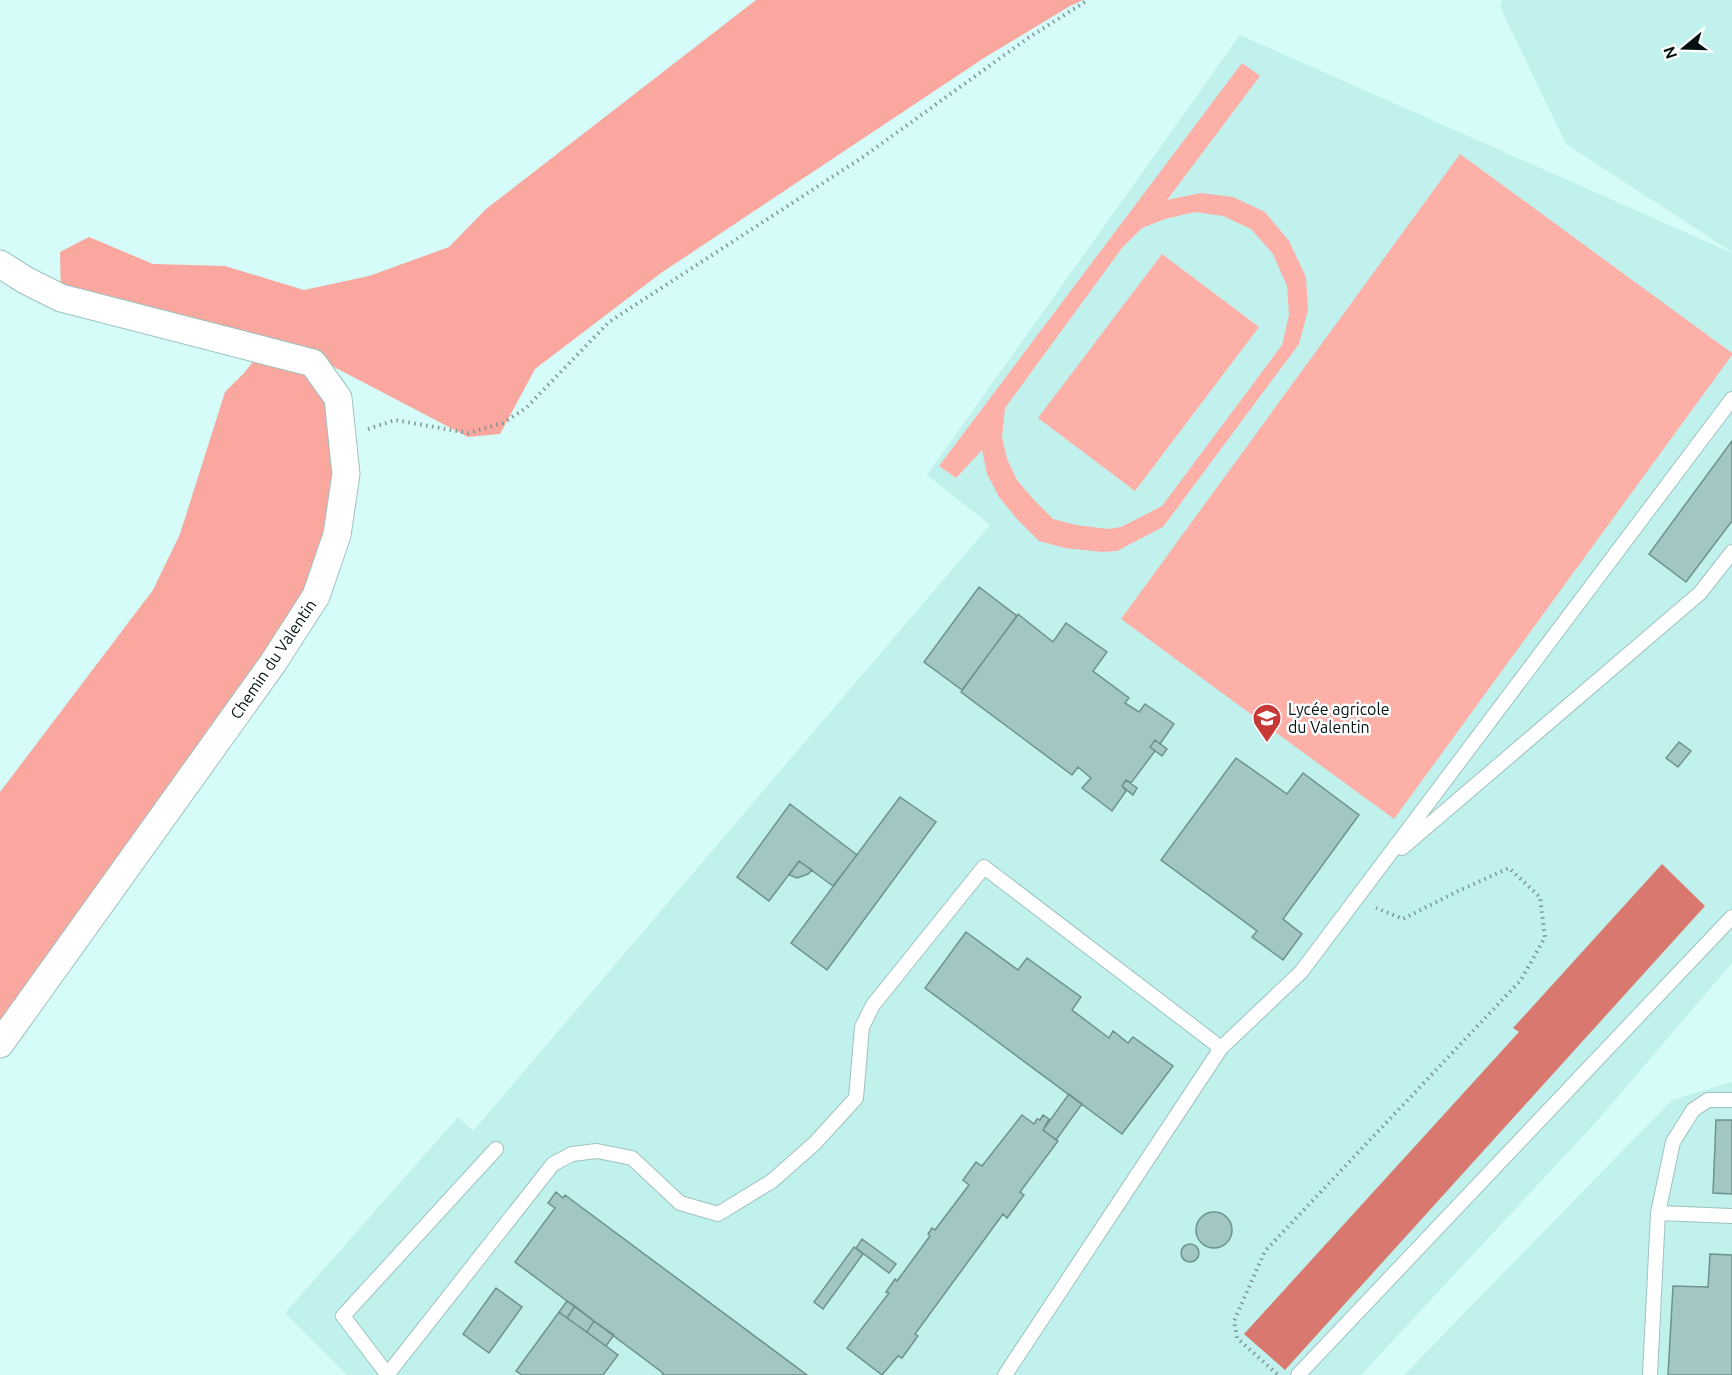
<svg xmlns="http://www.w3.org/2000/svg" width="1732" height="1375" font-family="Ubuntu,sans-serif">
<rect width="100%" height="100%" fill="#d5fcf8"/>
<path fill="#c1f1ed" d="M 1502,0 L 1732,0 L 1732,252 L 1566,144 L 1500,7 Z
M 1240,35 L 1732,253 L 1732,963 L 1597,1121 L 1361,1375 L 347,1375 L 285,1313 L 458,1117 L 473,1131 L 990,525 L 927,475 Z
M 1732,1082 L 1732,1375 L 1404,1375 L 1672,1100 Z"/>
<path fill="#fcb0a8" fill-rule="evenodd" d="M 1242,63 L 1260,76 L 1167,200 L 1201,193 L 1233,197 L 1265,212 L 1289,241 L 1306,277 L 1308,310 L 1299,344 L 1163,527 L 1117,551 L 1102,552 L 1065,548 L 1039,541 L 1017,519 L 999,497 L 987,474 L 982,450 L 956,478 L 939,466 ZM 1195,212 L 1223,216 L 1251,229 L 1273,254 L 1287,286 L 1289,315 L 1282,345 L 1162,506 L 1121,527 L 1108,529 L 1076,525 L 1053,519 L 1033,499 L 1017,480 L 1007,459 L 1002,437 L 1005,408 L 1122,248 L 1142,228 L 1165,219 Z
M 1460,154 L 1732,353 L 1732,355 L 1394,819 L 1121,619 Z
M 1162,254 L 1259,327 L 1135,491 L 1038,418 Z"/>
<path fill="#f9a79f" d="M 756,0 L 1083,0 L 1070,6 L 984,58 L 661,273 L 535,369 L 500,434 L 468,437 L 334,367 L 330,401 L 339,484 L 303,602 L 0,1026 L 0,792 L 153,590 L 180,534 L 225,392 L 244,373 L 262,350 L 61,298 L 60,252 L 89,237 L 153,264 L 225,266 L 304,290 L 369,276 L 449,247 L 486,209 Z"/>
<path fill="#d9786f" d="M 1662,864 L 1705,906 L 1285,1370 L 1244,1334 L 1519,1032 L 1513,1028 Z"/>
<path fill="#a1c6c3" stroke="#6e928f" stroke-width="1.5" d="M 1732,441 L 1732,521 L 1686,582 L 1649,554 Z
M 979,587 L 1017,616 L 962,690 L 924,662 Z
M 1018,614 L 1053,642 L 1066,623 L 1107,652 L 1093,671 L 1129,698 L 1125,703 L 1139,712 L 1145,704 L 1174,724 L 1160,744 L 1155,740 L 1150,747 L 1155,751 L 1131,783 L 1126,780 L 1122,786 L 1126,791 L 1112,811 L 1082,788 L 1091,778 L 1078,767 L 1072,775 L 961,692 Z
M 1155,740 L 1167,749 L 1162,756 L 1150,747 Z
M 1679,742 L 1691,751 L 1678,767 L 1666,758 Z
M 1236,758 L 1287,794 L 1303,773 L 1359,815 L 1283,919 L 1302,934 L 1283,960 L 1252,937 L 1257,931 L 1161,860 Z
M 1126,780 L 1137,788 L 1133,795 L 1122,786 Z
M 900,797 L 936,822 L 827,970 L 791,943 Z
M 790,804 L 857,855 L 833,886 L 799,861 L 769,901 L 737,877 Z
M 799,861 L 812,870 L 808,874 L 797,878 L 789,875 Z
M 966,932 L 1018,970 L 1027,958 L 1081,997 L 1072,1010 L 1109,1038 L 1113,1031 L 1128,1043 L 1133,1037 L 1173,1066 L 1122,1134 L 925,988 Z
M 1069,1094 L 1082,1104 L 1056,1140 L 1043,1130 Z
M 1022,1115 L 1034,1124 L 1037,1119 L 1040,1120 L 1043,1115 L 1049,1119 L 1043,1130 L 1058,1141 L 1020,1192 L 1024,1195 L 1007,1218 L 1003,1214 L 915,1334 L 918,1336 L 902,1358 L 898,1356 L 882,1375 L 847,1348 L 889,1293 L 886,1292 L 895,1279 L 897,1281 L 930,1236 L 928,1234 L 932,1228 L 935,1230 L 969,1185 L 963,1180 L 976,1162 L 982,1166 Z
M 1716,1120 L 1732,1120 L 1732,1194 L 1713,1193 Z
M 556,1192 L 563,1198 L 565,1195 L 807,1375 L 662,1375 L 663,1373 L 515,1262 L 555,1208 L 548,1203 Z
M1196 1230a18 18 0 1 1 36 0a18 18 0 1 1-36 0Z
M 862,1239 L 896,1264 L 889,1273 L 856,1248 Z
M1181 1253a9 9 0 1 1 18 0a9 9 0 1 1-18 0Z
M 854,1247 L 863,1254 L 823,1309 L 814,1302 Z
M 1710,1254 L 1732,1255 L 1732,1375 L 1668,1375 L 1673,1286 L 1708,1287 Z
M 496,1288 L 522,1307 L 489,1353 L 463,1334 Z
M 567,1301 L 575,1306 L 567,1318 L 559,1312 Z
M 575,1306 L 594,1321 L 587,1332 L 567,1318 Z
M 559,1312 L 618,1355 L 603,1375 L 522,1375 L 516,1371 Z
M 594,1321 L 614,1335 L 606,1346 L 587,1332 Z"/>
<g fill="none" stroke-linecap="round" stroke-linejoin="round">
<g stroke="#9dc3bf" stroke-width="16">
<path id="service" d="M 1402,848 L 1700,593 L 1732,552
M 1221,1048 L 1301,972 L 1732,399
M 1658,1213 L 1732,1216
M 387,1374 L 343,1316 L 496,1149
M 387,1375 L 553,1164 L 572,1154 L 597,1151 L 632,1158 L 680,1203 L 718,1214 L 772,1181 L 815,1143 L 856,1098 L 862,1027 L 873,1005 L 984,867 L 1221,1048 L 1005,1375
M 1298,1375 L 1732,917
M 1650,1375 L 1658,1213 L 1673,1142 L 1693,1110 L 1708,1100 L 1732,1100"/>
</g>
<g stroke="#9dc3bf" stroke-width="29">
<path id="minor" d="M 0,264 L 25,280 L 61,298 L 313,363 L 338,398 L 346,474 L 337,535 L 316,596 L 273,663 L 0,1044"/>
</g>
<path stroke="#7c9896" stroke-width="4" stroke-dasharray="1.5 4.5" stroke-linecap="butt" d="M 368,429 L 395,420 L 468,433 L 503,423 L 526,408 L 609,322 L 863,157 L 1028,38 L 1088,0
M 1277,1374 L 1237,1338 L 1234,1321 L 1265,1251 L 1521,980 L 1545,937 L 1540,897 L 1509,868 L 1456,892 L 1403,919 L 1376,908"/>
<use href="#service" stroke="#fff" stroke-width="14"/>
<use href="#minor" stroke="#fff" stroke-width="27"/>
</g>
<defs>
<g id="school-pin" transform="scale(1.5)"><path d="M0 17L-7.5 6A9.5 9.5 0 1 1 7.5 6Z" fill="#c73936" stroke="#fff"/><path d="M0-5L7-2L0 1L-7-2ZM-4 1L0 2.5L4 1V4Q0 6-4 4Z" fill="#fff"/></g>
</defs>
<g fill-rule="evenodd">
<use href="#school-pin" x="1267" y="718"/>
</g>
<g text-anchor="middle" dominant-baseline="central" stroke-width="5" stroke-linejoin="round" paint-order="stroke">
<g font-size="16" fill="#041111" stroke="#fff">
<text transform="translate(273 659) rotate(-56)">Chemin du Valentin</text>
</g>
<g font-size="16" fill="#041111" stroke="#fff" text-anchor="start">
<text x="1288" y="709">Lycée agricole<tspan x="1288" dy="18">du Valentin</tspan></text>
</g>
</g>
<g transform="translate(1684 48) rotate(251)" stroke="#ffffff" stroke-width="4.5" paint-order="stroke">
<path d="M0-4.5L10 22L0 15L-10 22Z" fill="#041111"/>
<text y="-9" font-size="16" font-weight="bold" text-anchor="middle" fill="#041111">N</text>
</g>
</svg>
